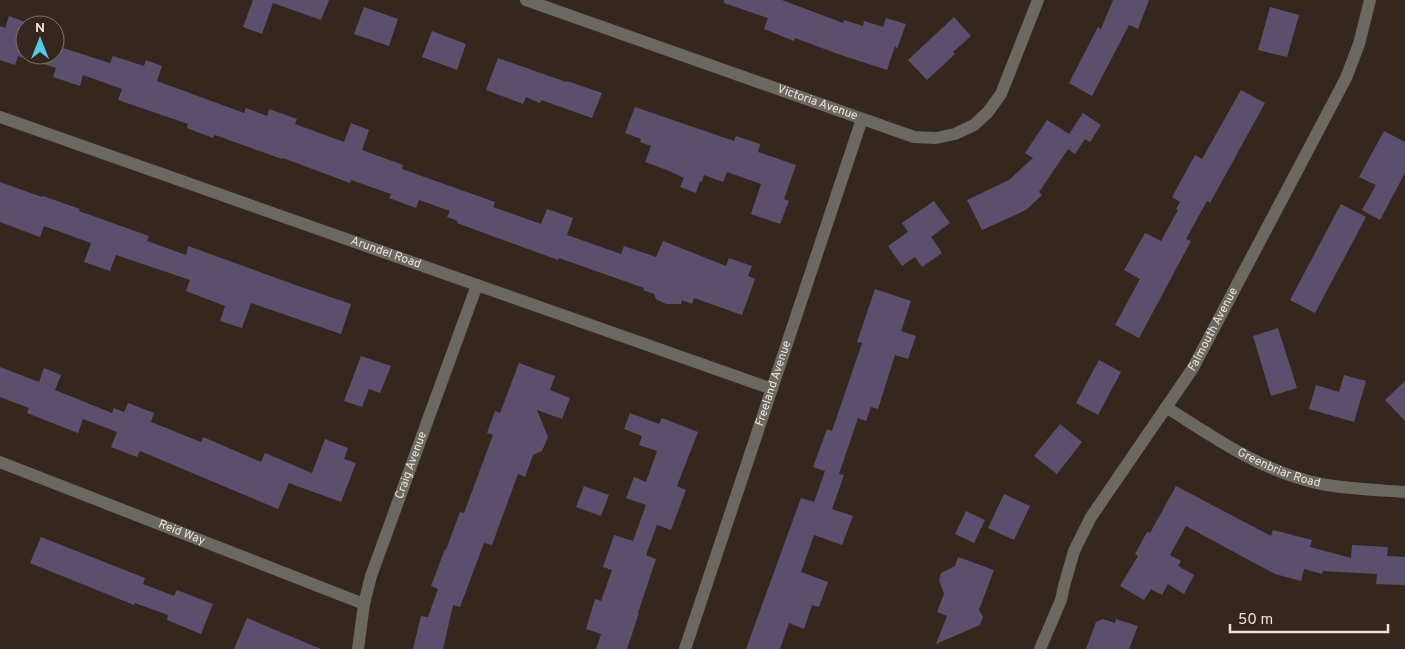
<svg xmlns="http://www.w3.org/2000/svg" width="1405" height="649" font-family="Overpass,sans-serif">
<rect width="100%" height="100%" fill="#36271e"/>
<path fill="#5c4f6e" d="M 253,0 L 329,0 L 321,20 L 273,3 L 262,34 L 243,27 Z
M 724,0 L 782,0 L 843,23 L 844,20 L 863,26 L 864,21 L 883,27 L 886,18 L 906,24 L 897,49 L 895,46 L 887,70 L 838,54 L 795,38 L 794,41 L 764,29 L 768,18 L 724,3 Z
M 1113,0 L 1149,0 L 1138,29 L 1129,25 L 1092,96 L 1069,83 L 1098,27 L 1101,29 Z
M 364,7 L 398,19 L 389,46 L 354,34 Z
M 1270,7 L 1299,15 L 1287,57 L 1258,50 Z
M 9,16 L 30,24 L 25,25 L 25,55 L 55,55 L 55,43 L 64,46 L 63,48 L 110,63 L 113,56 L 144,66 L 146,60 L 162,66 L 157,81 L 244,113 L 246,108 L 267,116 L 269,109 L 297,119 L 295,124 L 344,142 L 351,123 L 369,130 L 362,150 L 403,165 L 402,169 L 495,202 L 493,207 L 541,224 L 547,209 L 573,218 L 567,235 L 621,254 L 624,246 L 656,257 L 663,241 L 726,266 L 729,258 L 752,266 L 748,276 L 755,279 L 742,315 L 694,298 L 692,304 L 682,300 L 681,304 L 666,304 L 656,299 L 654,294 L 643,290 L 644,288 L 559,258 L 558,260 L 457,223 L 458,221 L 447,217 L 450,211 L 419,200 L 416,208 L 389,198 L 391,194 L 351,180 L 350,183 L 283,158 L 282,159 L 215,135 L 213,138 L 187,128 L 188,124 L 118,100 L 122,89 L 83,75 L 80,86 L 53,77 L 56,68 L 18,56 L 15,65 L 0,60 L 0,26 L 5,28 Z
M 954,17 L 971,36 L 953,52 L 955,54 L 927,80 L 908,60 Z
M 432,31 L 466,44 L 457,70 L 422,57 Z
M 498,58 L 566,82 L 567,81 L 602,93 L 592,118 L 541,100 L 540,103 L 526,97 L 523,104 L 486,90 Z
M 1241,90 L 1265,103 L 1210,203 L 1207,201 L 1186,239 L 1191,241 L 1139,338 L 1115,325 L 1140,279 L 1124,270 L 1145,233 L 1161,241 L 1178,210 L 1176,209 L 1180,202 L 1172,197 L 1195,155 L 1202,159 Z
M 635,107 L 734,141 L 736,136 L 760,144 L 758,152 L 796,165 L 784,199 L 789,201 L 780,224 L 751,214 L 761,184 L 727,172 L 723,182 L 704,175 L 702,182 L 700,181 L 696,193 L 680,187 L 684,178 L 667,170 L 645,162 L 651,146 L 640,142 L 641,139 L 625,133 Z
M 1083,113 L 1101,125 L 1090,142 L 1085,139 L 1075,154 L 1068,149 L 1039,192 L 1042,195 L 1026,210 L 982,230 L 967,200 L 1009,180 L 1033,158 L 1025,153 L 1047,120 L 1069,134 Z
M 1384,131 L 1405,142 L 1405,173 L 1380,220 L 1362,210 L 1376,185 L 1359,177 Z
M 0,182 L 42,197 L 43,196 L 80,209 L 79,211 L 149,236 L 147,241 L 186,255 L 188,246 L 304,288 L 351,304 L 341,334 L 251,303 L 242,328 L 220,321 L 225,306 L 186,291 L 190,280 L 116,255 L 110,271 L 84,262 L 91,243 L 44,226 L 40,237 L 0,222 Z
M 934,201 L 950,223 L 931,237 L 942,253 L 922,267 L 915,257 L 902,266 L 888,246 L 908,232 L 902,223 Z
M 1341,204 L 1366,217 L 1315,313 L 1290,300 Z
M 875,289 L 911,301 L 901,331 L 916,336 L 908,359 L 895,355 L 878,409 L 871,407 L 866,421 L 858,418 L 839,474 L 844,475 L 832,509 L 853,516 L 842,545 L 814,535 L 801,572 L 828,582 L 819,607 L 812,605 L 804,629 L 789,623 L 780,649 L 746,649 L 801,498 L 814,502 L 825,471 L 813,467 L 827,429 L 832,431 L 862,343 L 857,342 Z
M 1278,328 L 1297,388 L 1271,396 L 1253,336 Z
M 361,356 L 391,366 L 380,393 L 369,389 L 362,407 L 344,401 Z
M 1099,360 L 1121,372 L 1098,415 L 1076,403 Z
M 519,363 L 555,376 L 550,390 L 570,398 L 562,419 L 537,410 L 548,437 L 542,451 L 533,455 L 525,477 L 518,474 L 492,545 L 484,543 L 460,607 L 453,605 L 443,649 L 413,649 L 421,616 L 428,617 L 438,589 L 431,586 L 445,549 L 446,550 L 460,512 L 464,513 L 493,435 L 487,433 L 495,411 L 500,413 Z
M 0,367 L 39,382 L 44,368 L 61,375 L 55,390 L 112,413 L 114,408 L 124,412 L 128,403 L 154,413 L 151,422 L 201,442 L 203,437 L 261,462 L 265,453 L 312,473 L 325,439 L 348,448 L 344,459 L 356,463 L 341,502 L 289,483 L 278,509 L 140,451 L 137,457 L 111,447 L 117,432 L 83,419 L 78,433 L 27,413 L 29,408 L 0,397 Z
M 1344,375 L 1366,381 L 1354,422 L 1309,409 L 1316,385 L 1339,392 Z
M 1405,381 L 1405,421 L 1385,400 Z
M 630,413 L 659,424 L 662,418 L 698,432 L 677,486 L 686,490 L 671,530 L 657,525 L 646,555 L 656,559 L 638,613 L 639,613 L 627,649 L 596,649 L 601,634 L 586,629 L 595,599 L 601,601 L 612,570 L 603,567 L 614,535 L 633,541 L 646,505 L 626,498 L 634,477 L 646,482 L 657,451 L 639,445 L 642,436 L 624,429 Z
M 1060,424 L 1082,442 L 1057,474 L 1034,456 Z
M 584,486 L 609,495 L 601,516 L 576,507 Z
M 1176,486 L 1271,536 L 1273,530 L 1312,540 L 1310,547 L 1351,558 L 1352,545 L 1388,547 L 1387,556 L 1405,557 L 1405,585 L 1376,584 L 1377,574 L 1323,571 L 1322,574 L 1304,569 L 1301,581 L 1275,574 L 1186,526 L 1170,555 L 1181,561 L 1178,566 L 1194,575 L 1184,594 L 1168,584 L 1162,595 L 1151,589 L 1144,600 L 1120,586 L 1138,556 L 1135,554 L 1147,532 L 1150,533 Z
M 1004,494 L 1030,506 L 1014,540 L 988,528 Z
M 966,511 L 985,520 L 974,543 L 955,534 Z
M 41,537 L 145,578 L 143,584 L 174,596 L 177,590 L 213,604 L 201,634 L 167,620 L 168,615 L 135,603 L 134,605 L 30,563 Z
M 958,557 L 994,570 L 979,610 L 983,617 L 980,625 L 936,644 L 947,616 L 937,612 L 944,594 L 939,580 L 941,573 L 955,566 Z
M 247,618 L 321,649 L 234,649 Z
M 1103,619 L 1115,623 L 1116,619 L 1138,626 L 1129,649 L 1086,649 L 1096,622 Z"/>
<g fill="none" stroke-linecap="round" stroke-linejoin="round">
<g stroke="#6a6860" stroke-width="12">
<path id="s1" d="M 526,0 L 914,137 L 936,138 L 955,134 L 974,125 L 988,112 L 1001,94 L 1038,0"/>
<path id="s2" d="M 0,117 L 772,389"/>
<path id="s3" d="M 1166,407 C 1214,438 1263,472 1321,484 C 1349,489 1377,490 1405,492"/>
<path id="s4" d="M 0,462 L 364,604"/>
<path id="s5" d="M 358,649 L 364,604 L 371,576 L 477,285"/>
<path id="s6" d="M 685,649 L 862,119"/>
<path id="s7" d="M 1040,649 L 1061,600 L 1064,586 L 1074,551 L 1091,517 L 1193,368 L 1346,78 L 1359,44 L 1370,0"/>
</g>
</g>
<g text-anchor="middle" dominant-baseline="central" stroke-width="4" stroke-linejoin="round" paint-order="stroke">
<g font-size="12" fill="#ece2dc" stroke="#36271e">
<text stroke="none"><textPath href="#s1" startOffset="309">Victoria Avenue</textPath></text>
<text stroke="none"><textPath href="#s2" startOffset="409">Arundel Road</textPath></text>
<text stroke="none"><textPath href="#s7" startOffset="366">Falmouth Avenue</textPath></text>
<text stroke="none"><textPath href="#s6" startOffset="280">Freeland Avenue</textPath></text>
<text stroke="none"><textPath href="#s5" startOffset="192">Craig Avenue</textPath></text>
<text stroke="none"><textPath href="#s3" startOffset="129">Greenbriar Road</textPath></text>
<text stroke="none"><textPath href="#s4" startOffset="195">Reid Way</textPath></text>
</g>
</g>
<g transform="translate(40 40)"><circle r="24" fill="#36271e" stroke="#7f726a"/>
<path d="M0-4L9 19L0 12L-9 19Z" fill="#56c9e1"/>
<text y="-8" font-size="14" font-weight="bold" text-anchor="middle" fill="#ece2dc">N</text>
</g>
<path d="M1230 624v8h158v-8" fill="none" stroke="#ece2dc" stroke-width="2.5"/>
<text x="1238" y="624" font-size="15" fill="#ece2dc" stroke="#36271e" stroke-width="4" paint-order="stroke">50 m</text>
</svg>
